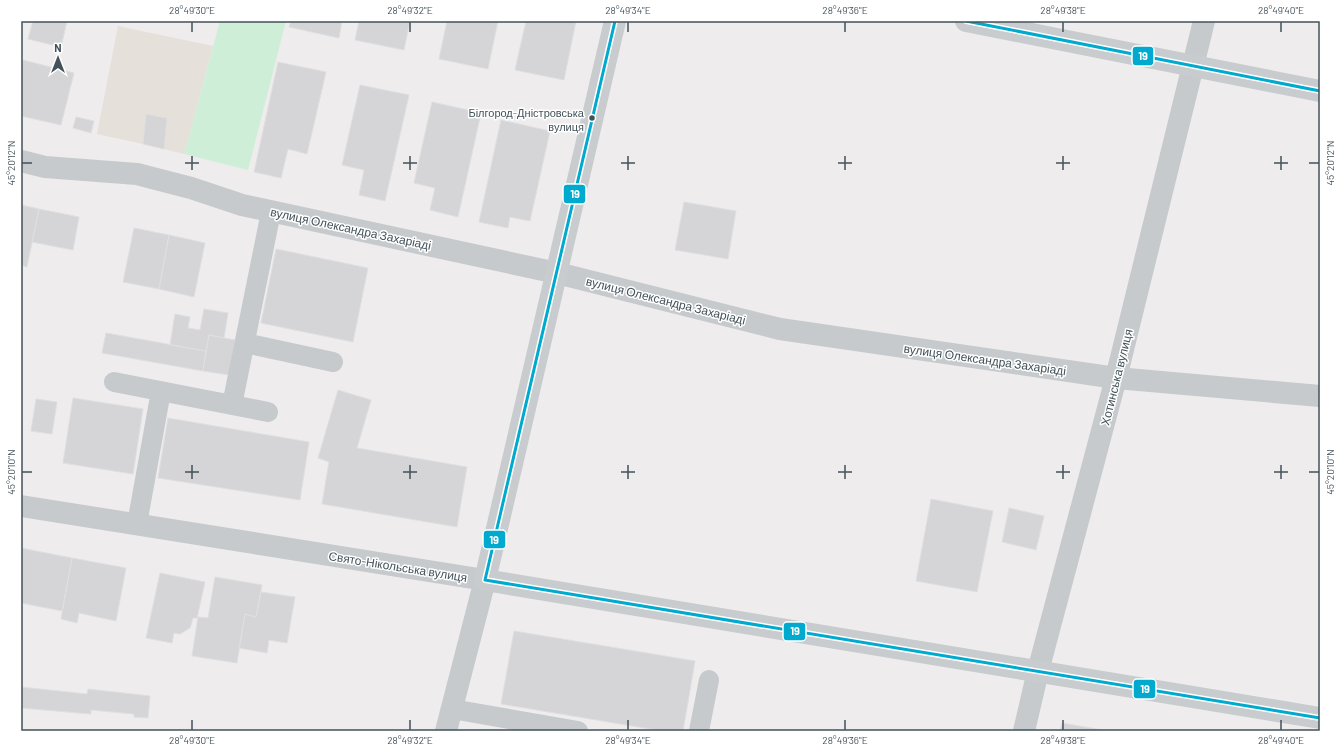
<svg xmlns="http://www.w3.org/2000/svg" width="1341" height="752" font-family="Barlow,sans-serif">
<rect width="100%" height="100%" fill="#eeeced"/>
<path fill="#cfeed7" d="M 220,21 L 286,21 L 248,170 L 184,154 Z"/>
<path fill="#e6e0db" d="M 118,26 L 213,46 L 184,154 L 164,149 L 167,118 L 146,114 L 143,144 L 97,134 Z"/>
<path fill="#d5d5d7" stroke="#dfdee0" d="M 33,21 L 67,21 L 61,47 L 28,39 Z
M 291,21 L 342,21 L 339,38 L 289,27 Z
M 359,21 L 410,21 L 404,50 L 355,40 Z
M 447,21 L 498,21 L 488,69 L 439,59 Z
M 526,21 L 576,21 L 564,80 L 515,70 Z
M 23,60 L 74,73 L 61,125 L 21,116 L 21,70 Z
M 278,62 L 326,72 L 307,154 L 288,149 L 281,178 L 254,172 Z
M 360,85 L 409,95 L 385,201 L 359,195 L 364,170 L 342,165 Z
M 432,102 L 481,113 L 458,217 L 430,210 L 435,188 L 414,183 Z
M 146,114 L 167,118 L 164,149 L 143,144 Z
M 76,117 L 94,121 L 91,133 L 73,128 Z
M 501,120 L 550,131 L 530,221 L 510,217 L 508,228 L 479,222 Z
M 684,202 L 736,211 L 728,259 L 675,250 Z
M 21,205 L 39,209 L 27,267 L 21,265 Z
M 39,209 L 79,217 L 73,250 L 32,242 Z
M 134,228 L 169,235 L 159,289 L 123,282 Z
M 169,235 L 205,243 L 194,297 L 159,289 Z
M 276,249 L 368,268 L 353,342 L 261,323 Z
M 204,309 L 228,313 L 224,338 L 209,335 L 206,351 L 170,345 L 175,314 L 190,317 L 188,328 L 200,330 Z
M 106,333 L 206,351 L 203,371 L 102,353 Z
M 209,335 L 235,340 L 229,375 L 203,371 Z
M 338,390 L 371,400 L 357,448 L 467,467 L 457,527 L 322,504 L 329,462 L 318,458 Z
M 73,398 L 143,409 L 133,474 L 63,463 Z
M 36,399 L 57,402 L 52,434 L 31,431 Z
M 168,418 L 309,442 L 300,500 L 158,478 Z
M 931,499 L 993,511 L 977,592 L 916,581 Z
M 1009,508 L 1044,516 L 1036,550 L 1002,542 Z
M 21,548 L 72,558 L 62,611 L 21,603 Z
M 72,558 L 126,568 L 116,621 L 79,613 L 77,623 L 61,619 Z
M 160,573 L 205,582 L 197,618 L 193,618 L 190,628 L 180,634 L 174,633 L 172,643 L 146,638 Z
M 215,577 L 262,585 L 256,617 L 245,614 L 237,663 L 192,656 L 198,617 L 208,618 Z
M 261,592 L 295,597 L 287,643 L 269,640 L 267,653 L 239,648 L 245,614 L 256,617 Z
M 514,631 L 695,661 L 683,731 L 662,731 L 501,704 Z
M 21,687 L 87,694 L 88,689 L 150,696 L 148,718 L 134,717 L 134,714 L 91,710 L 91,714 L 21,708 Z
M 1062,723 L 1108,731 L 1060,731 Z"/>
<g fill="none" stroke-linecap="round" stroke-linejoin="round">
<path stroke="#c6cacc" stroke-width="20" d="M 245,343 L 333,362
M 114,382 L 268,412
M 232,405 L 271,212
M 137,524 L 161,391
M 452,709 L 578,731
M 699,731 L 709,680"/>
<path stroke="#c6cacc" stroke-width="22" d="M 21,161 L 45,167 L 137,174 L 191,188 L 242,205 L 557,273 L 780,329 L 1116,378 L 1320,396
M 21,506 L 485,580 L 446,731
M 1024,731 L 1038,671 L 1116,378 L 1204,21"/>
<path stroke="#c8ccce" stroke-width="22" d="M 615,21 L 485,580 L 1320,718
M 966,21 L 1320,91"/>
<g stroke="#fff" stroke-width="6">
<path id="bus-1" d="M 615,21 L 485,580 L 1320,718
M 966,21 L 1320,91"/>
</g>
<use href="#bus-1" stroke="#00a9ce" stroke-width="3"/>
</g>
<path fill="none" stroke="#43525a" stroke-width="1.5" d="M 192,22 L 192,32M 410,22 L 410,32M 628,22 L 628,32M 845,22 L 845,32M 1063,22 L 1063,32M 1281,22 L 1281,32M 192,156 L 192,170M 410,156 L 410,170M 628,156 L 628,170M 845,156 L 845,170M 1063,156 L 1063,170M 1281,156 L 1281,170M 22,163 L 32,163M 185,163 L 199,163M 403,163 L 417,163M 621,163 L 635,163M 838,163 L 852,163M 1056,163 L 1070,163M 1274,163 L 1288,163M 1309,163 L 1319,163M 192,465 L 192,479M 410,465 L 410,479M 628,465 L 628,479M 845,465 L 845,479M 1063,465 L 1063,479M 1281,465 L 1281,479M 22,472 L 32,472M 185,472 L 199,472M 403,472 L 417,472M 621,472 L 635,472M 838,472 L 852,472M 1056,472 L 1070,472M 1274,472 L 1288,472M 1309,472 L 1319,472M 192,720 L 192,730M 410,720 L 410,730M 628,720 L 628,730M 845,720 L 845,730M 1063,720 L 1063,730M 1281,720 L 1281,730"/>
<circle fill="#43525a" stroke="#fff" stroke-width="1.5" cx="592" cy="118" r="3.5"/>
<g text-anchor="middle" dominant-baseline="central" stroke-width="3" stroke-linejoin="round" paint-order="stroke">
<g font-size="11" fill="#43525a" stroke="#fff" text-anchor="end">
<text x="584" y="112">Білгород-Дністровська<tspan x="584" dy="14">вулиця</tspan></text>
</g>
<g font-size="12" fill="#43525a" stroke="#fff">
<text transform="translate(351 228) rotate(12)">вулиця Олександра Захаріаді</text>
<text transform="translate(666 300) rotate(14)">вулиця Олександра Захаріаді</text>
<text transform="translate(985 359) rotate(8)">вулиця Олександра Захаріаді</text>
<text transform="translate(1116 377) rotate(-76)">Хотинська вулиця</text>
<text transform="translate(398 566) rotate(9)">Свято-Нікольська вулиця</text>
</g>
</g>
<g stroke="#fff" stroke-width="1.5">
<rect x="1132" y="46" width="22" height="20" rx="4" fill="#00a9ce"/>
<rect x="563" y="184" width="23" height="20" rx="4" fill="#00a9ce"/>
<rect x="483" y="530" width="23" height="19" rx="4" fill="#00a9ce"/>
<rect x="783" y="622" width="23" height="19" rx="4" fill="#00a9ce"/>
<rect x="1133" y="679" width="23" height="20" rx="4" fill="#00a9ce"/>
</g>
<g font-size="11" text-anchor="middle" font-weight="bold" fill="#fff">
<text x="1143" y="60">19</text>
<text x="575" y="198">19</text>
<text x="494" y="544">19</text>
<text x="795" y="635">19</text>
<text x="1145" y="693">19</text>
</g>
<rect width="1341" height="752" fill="none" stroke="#ffffff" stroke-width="44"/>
<g transform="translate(58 58)" stroke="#ffffff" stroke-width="3" paint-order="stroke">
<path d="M0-3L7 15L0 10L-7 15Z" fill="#43525a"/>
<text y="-6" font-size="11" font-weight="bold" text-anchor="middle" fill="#43525a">N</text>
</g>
<rect x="22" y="22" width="1297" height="708" fill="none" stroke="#43525a" stroke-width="1.5"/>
<g font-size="10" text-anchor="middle" fill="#43525a">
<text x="192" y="14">28°49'30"E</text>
<text x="410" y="14">28°49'32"E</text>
<text x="628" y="14">28°49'34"E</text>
<text x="845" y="14">28°49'36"E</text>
<text x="1063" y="14">28°49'38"E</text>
<text x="1281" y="14">28°49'40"E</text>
<text transform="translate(11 163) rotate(-90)" y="4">45°20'12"N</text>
<text transform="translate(1330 163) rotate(-90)" y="4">45°20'12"N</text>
<text transform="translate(11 472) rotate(-90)" y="4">45°20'10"N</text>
<text transform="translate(1330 472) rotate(-90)" y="4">45°20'10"N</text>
<text x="192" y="744">28°49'30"E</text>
<text x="410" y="744">28°49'32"E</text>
<text x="628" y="744">28°49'34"E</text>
<text x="845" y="744">28°49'36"E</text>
<text x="1063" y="744">28°49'38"E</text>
<text x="1281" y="744">28°49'40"E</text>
</g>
</svg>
